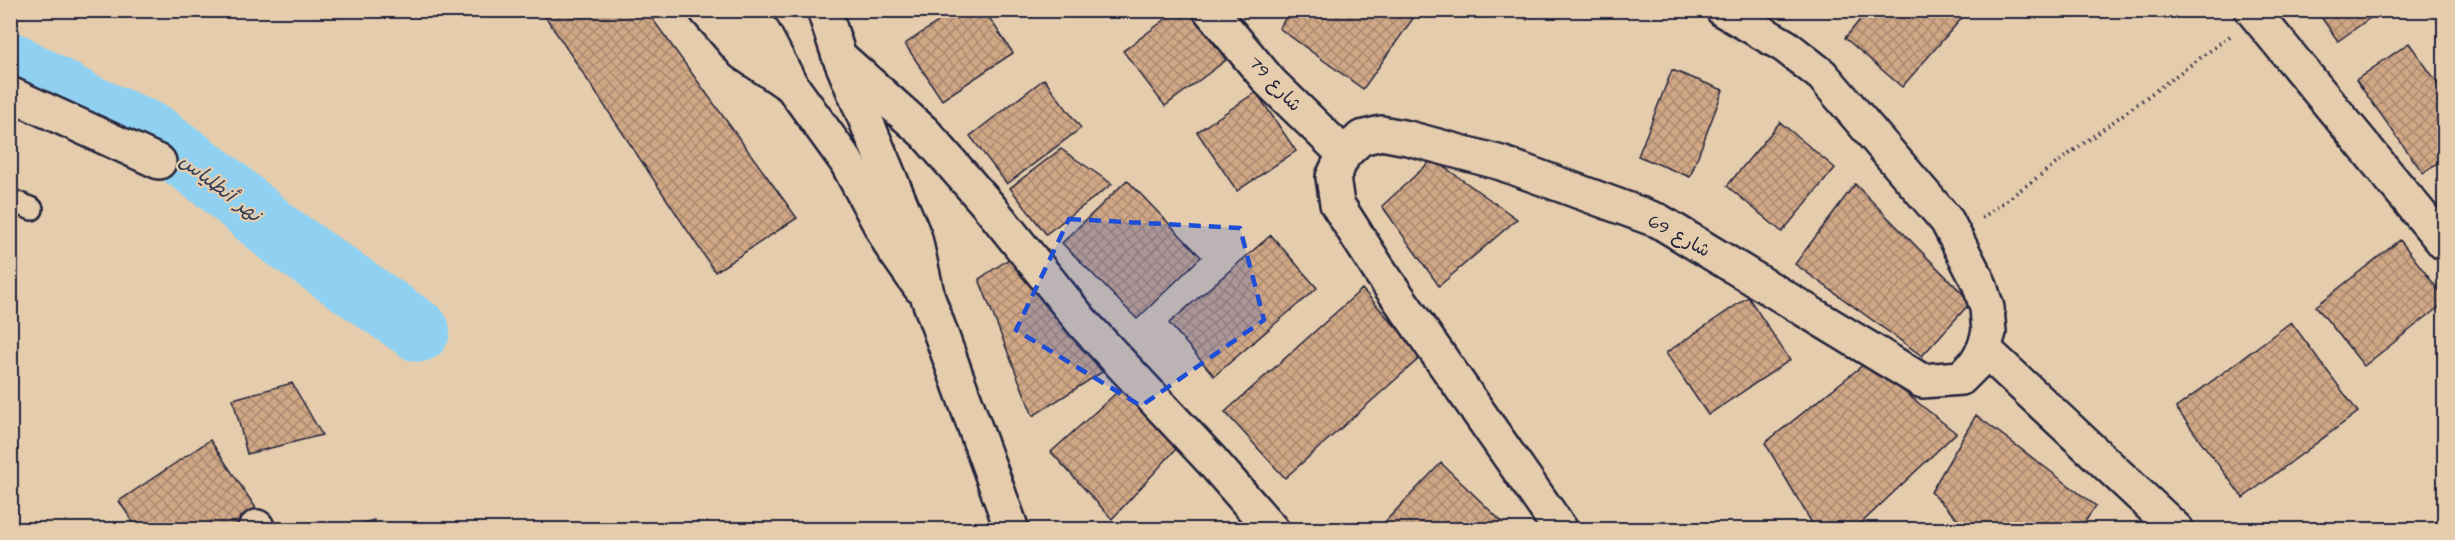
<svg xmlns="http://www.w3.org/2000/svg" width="2455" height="540" font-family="'Architects Daughter','Playpen Sans Arabic',sans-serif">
<defs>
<pattern id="building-cross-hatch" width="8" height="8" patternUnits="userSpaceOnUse" patternTransform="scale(1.5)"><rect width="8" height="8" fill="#d1a886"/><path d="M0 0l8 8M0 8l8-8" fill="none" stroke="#a9886f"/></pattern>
</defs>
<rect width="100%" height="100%" fill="#e4ccad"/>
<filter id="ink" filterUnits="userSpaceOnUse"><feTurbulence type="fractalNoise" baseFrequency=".0167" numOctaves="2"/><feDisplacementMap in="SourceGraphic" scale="12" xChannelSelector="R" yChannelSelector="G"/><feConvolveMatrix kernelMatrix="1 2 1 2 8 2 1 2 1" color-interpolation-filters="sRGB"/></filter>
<g filter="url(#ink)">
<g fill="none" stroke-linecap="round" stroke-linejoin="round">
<path stroke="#90d1f2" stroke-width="62" d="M 10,62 L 87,105 L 153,134 L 220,184 L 280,235 L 419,331"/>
</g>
<path fill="url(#building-cross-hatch)" stroke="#22223b" stroke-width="1.5" d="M 541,10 L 646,10 L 797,218 L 715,272 Z
M 956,10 L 984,10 L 1013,53 L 942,100 L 905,44 Z
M 1178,10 L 1189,10 L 1226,60 L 1165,106 L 1123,51 Z
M 1291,10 L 1419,10 L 1363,89 L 1279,28 Z
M 1516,10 L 1535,10 L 1527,20 Z
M 1868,10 L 1967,10 L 1968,11 L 1902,87 L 1845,38 Z
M 2316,10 L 2381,10 L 2338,41 Z
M 2409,43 L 2444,92 L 2444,158 L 2423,173 L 2356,80 Z
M 1672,70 L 1723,90 L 1690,177 L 1638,156 Z
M 1044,79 L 1081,128 L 1007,184 L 970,136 Z
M 1256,92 L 1296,151 L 1237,191 L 1197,132 Z
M 1780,122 L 1835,168 L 1782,232 L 1727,186 Z
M 1061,149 L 1112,184 L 1046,234 L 1010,188 Z
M 1433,159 L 1517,219 L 1439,286 L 1382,206 Z
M 1127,180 L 1201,257 L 1137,319 L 1062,243 Z
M 1855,184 L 1971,302 L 1922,356 L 1795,264 Z
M 1271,235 L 1317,288 L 1214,376 L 1169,323 Z
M 2400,240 L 2444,297 L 2444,303 L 2364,366 L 2316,306 Z
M 1015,255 L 1102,372 L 1033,416 L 979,279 Z
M 1362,289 L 1422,356 L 1285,478 L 1225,412 Z
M 1748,297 L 1790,360 L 1708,415 L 1666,353 Z
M 2291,322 L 2358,412 L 2243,498 L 2176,408 Z
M 1867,362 L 1956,433 L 1854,530 L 1816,530 L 1765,443 Z
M 292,383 L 322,435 L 247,454 L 233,399 Z
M 1125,385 L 1176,449 L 1112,519 L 1051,452 Z
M 1976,415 L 2096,506 L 2079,530 L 1968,530 L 1931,492 Z
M 210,440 L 260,514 L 237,530 L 138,530 L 119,501 Z
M 1441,463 L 1501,521 L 1492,530 L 1377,530 Z
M 374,520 L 375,530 L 339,530 Z"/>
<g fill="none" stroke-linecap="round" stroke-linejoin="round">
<g stroke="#22223b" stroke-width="26">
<path id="service" d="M 10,200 L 32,209"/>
</g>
<g stroke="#22223b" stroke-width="38">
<path id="minor" d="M 1210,10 L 1270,82 L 1344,154
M 2252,10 L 2444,243
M 10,94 L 159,162
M 1984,349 L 2177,530
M 254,530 L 257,527"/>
</g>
<g stroke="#22223b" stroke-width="38">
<path id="tertiary" d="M 706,10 L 743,53 L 787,83
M 746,10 L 762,30 L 791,85 L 846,161 L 892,247 L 920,287
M 824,10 L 839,56 L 915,238 L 928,298 L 1012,530
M 839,56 L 925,133 L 987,204 L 1083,323 L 1211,460 L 1272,530
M 1561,530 L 1379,270 L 1337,204 L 1333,177 L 1344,154 L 1361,138 L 1381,133 L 1408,138 L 1501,163 L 1659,221 L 1922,381 L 1961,378 L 1975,364 L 1984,349 L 1989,332 L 1987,308 L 1979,283 L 1947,221 L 1822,75 L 1785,46 L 1723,10"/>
</g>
<path stroke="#22223b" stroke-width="4" stroke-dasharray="1.5 4.5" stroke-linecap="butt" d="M 1982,218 L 2230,36"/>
<use href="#service" stroke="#e4ccad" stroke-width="21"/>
<use href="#minor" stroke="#e4ccad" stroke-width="33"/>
<use href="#tertiary" stroke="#e4ccad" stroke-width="33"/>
</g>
</g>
<path fill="#1d4ed8" fill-opacity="0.2" stroke="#1d4ed8" stroke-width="4.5" stroke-dasharray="12 8" stroke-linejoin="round" d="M 1069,219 L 1240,228 L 1264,320 L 1141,406 L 1016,330 Z"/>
<g text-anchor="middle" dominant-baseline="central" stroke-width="4.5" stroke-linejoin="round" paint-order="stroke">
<g font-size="18" fill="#22223b" stroke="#e4ccad">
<text transform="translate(1275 84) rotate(47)">شارع 79</text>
<text transform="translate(1679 236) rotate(29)">شارع 69</text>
</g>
<g font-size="20" font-style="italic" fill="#323c56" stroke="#e4ccad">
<text transform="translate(220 188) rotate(38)">نهر أنطلياس</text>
</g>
</g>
<rect width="2455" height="540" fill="none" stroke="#e4ccad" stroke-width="36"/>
<rect x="18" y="18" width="2419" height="504" fill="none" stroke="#22223b" stroke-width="2" filter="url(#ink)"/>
</svg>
